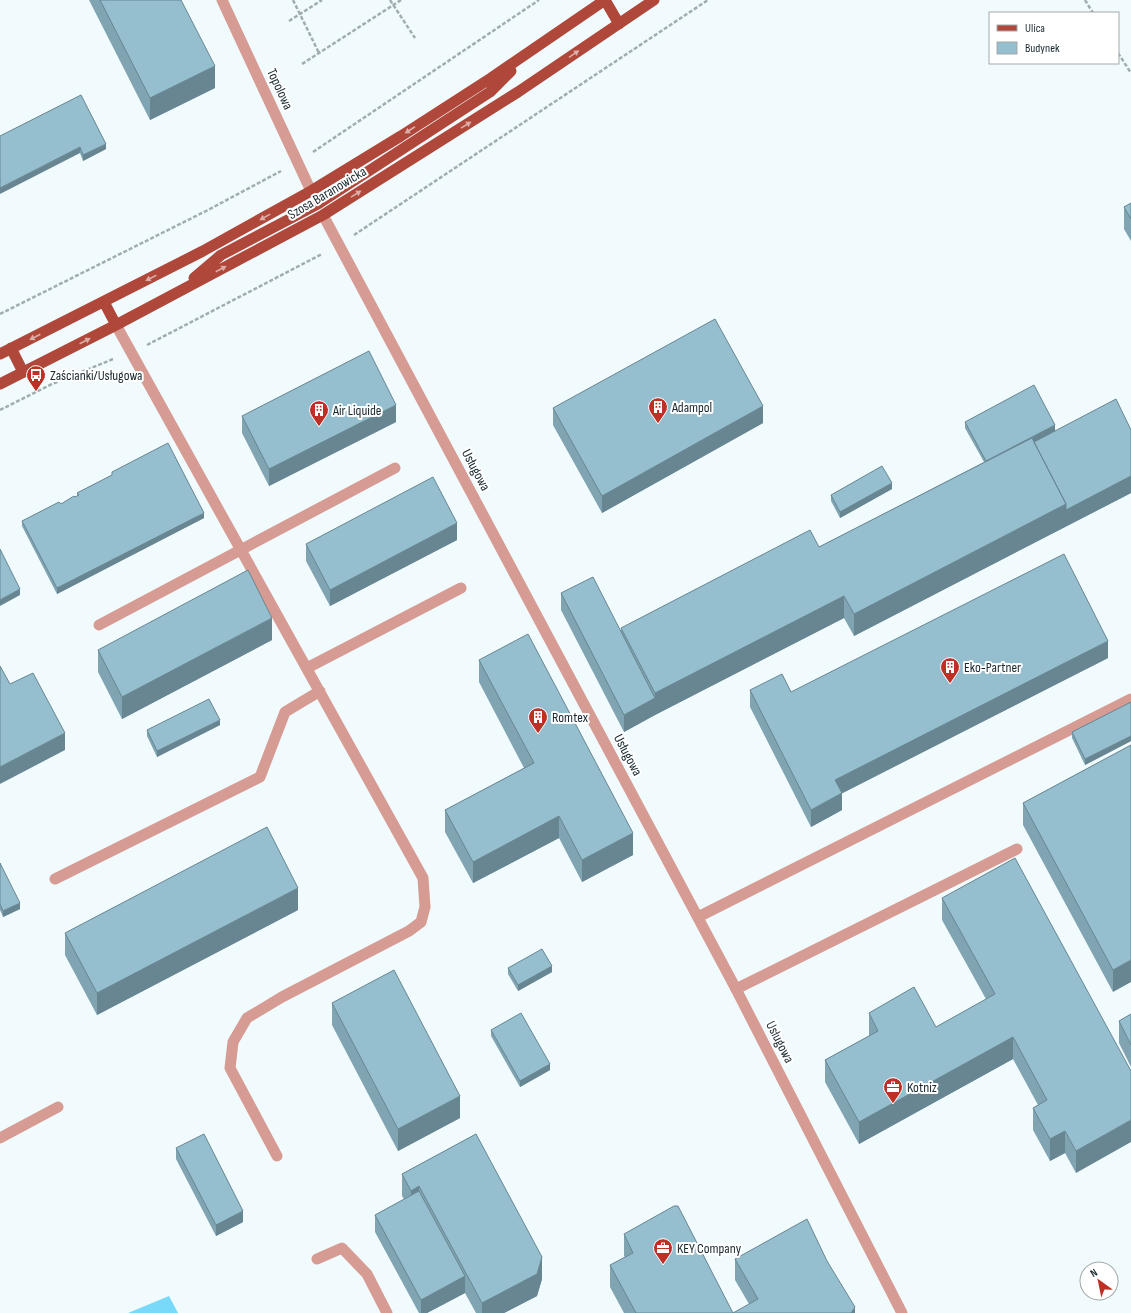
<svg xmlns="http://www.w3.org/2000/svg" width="1131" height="1313" font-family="'Sofia Sans Condensed',sans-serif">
<rect width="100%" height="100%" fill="#f1fafd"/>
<path fill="#78d9f9" d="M 169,1296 L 178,1313 L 128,1313 Z"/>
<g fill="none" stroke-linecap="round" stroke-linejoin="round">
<path stroke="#a1adb1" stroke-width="2.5" stroke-dasharray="4 2" stroke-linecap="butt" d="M 293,0 L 319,53
M 390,0 L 415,38
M 1085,0 L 1093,13
M 289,21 L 322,0
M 1118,53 L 1131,73
M 302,64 L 401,0
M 313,152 L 539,0
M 354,235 L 708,0
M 0,314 L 208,210 L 281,171
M 147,345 L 322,254
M 0,410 L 50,385 L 113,359"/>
<path stroke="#d69b92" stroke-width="11" d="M 116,325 L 423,878 L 425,907 L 421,922 L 409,931 L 282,997 L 247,1018 L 233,1042 L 230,1068 L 277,1156
M 99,625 L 395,468
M 307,668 L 461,588
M 55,879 L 260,777 L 285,712 L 320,691
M 698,917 L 1131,699
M 736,989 L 1017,849
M 317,1259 L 342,1248 L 367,1274 L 387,1313"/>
<path stroke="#d69b92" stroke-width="11" d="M 222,0 L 311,191
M 323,215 L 736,989 L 902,1313
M 0,1138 L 58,1107"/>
<path stroke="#af483b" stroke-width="11" d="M 605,0 L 619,24
M 194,278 L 221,255 L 318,204 L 490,92 L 511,71
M 104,302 L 116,325
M 11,348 L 23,372
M 0,354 L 203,251 L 311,191 L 401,136 L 491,78 L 605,0
M 0,384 L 116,325 L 323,215 L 518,92 L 654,0"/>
</g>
<path fill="#80a4b2" d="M 89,0 L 181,0 L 215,88 L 150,120 Z
M 0,136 L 106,149 L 83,161 L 80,153 Z
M 1131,203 L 1131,241 L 1124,229 L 1124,207 Z
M 553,408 L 763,423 L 602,513 L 553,425 Z
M 242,416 L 396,422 L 269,486 L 242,433 Z
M 965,422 L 1055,430 L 1131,493 L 854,636 L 844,618 L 655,715 L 624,732 L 561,610 L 561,593 L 621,633 L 621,628 L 819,547 L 984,462 L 965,428 Z
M 112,472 L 204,518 L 57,594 L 22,526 L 22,521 L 61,504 L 77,496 L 77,493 L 112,475 Z
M 892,489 L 840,518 L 831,501 L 831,495 Z
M 457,540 L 330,606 L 306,561 L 306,544 Z
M 272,640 L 122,719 L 98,672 L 98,650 Z
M 1108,658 L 842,793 L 842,810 L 811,827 L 750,707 L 750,690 L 791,692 Z
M 479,660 L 633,855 L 582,882 L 559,838 L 473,883 L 445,832 L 445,810 L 524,768 L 479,682 Z
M 1131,702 L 1131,741 L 1085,765 L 1072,738 L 1072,732 Z
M 220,725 L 157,757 L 147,736 L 147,730 Z
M 1131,745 L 1113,992 L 1023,825 L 1023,803 Z
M 0,863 L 20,909 L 3,917 L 0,910 Z
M 942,898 L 1131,1071 L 1076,1173 L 1065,1153 L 1050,1161 L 1033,1130 L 1033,1108 L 1038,1105 L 1013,1059 L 859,1144 L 825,1082 L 825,1060 L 869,1036 L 869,1013 L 936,1027 L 986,999 L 942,920 Z
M 298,910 L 97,1015 L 65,955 L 65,933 Z
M 508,968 L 552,972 L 518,991 L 508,974 Z
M 332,1003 L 460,1118 L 398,1151 L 332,1025 Z
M 1131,1014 L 1131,1067 L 1119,1043 L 1119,1021 Z
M 491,1030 L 550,1070 L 520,1087 L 491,1036 Z
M 476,1134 L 542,1279 L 537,1296 L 504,1313 L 476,1313 L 465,1293 L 427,1313 L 419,1313 L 375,1232 L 375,1215 L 404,1199 L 402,1196 L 402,1174 Z
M 176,1148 L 243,1222 L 216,1236 L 176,1159 Z
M 624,1234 L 733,1313 L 624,1313 L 610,1287 L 610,1265 L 625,1257 L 624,1256 Z
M 735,1259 L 827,1261 L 855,1313 L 749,1304 L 735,1280 Z"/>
<path fill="#688691" d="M 215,66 L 215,88 L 150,120 L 150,98 Z
M 106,144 L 106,149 L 83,161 L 83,155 Z
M 80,147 L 80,153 L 0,194 L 0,188 Z
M 396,405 L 396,422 L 269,486 L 269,469 Z
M 763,406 L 763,423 L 602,513 L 602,496 Z
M 1055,425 L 1055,431 L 1032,444 L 987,462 Z
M 1131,476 L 1131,493 L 854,636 L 854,614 L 1066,504 Z
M 892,483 L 892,489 L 840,518 L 840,512 Z
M 204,513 L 204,518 L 57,594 L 57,588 Z
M 457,523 L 457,540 L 330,606 L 330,590 Z
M 20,589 L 20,595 L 0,606 L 0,600 Z
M 844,596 L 844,618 L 655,715 L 624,732 L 624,715 L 655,698 L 655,693 Z
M 272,618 L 272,640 L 122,719 L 122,697 Z
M 1108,641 L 1108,658 L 835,797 L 835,780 Z
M 220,720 L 220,725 L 157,757 L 157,751 Z
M 65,733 L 65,750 L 0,784 L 0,767 Z
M 1131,736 L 1131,741 L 1085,765 L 1085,759 Z
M 842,793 L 842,810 L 811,827 L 811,810 Z
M 559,816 L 559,838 L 473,883 L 473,862 Z
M 633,833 L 633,855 L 582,882 L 582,860 Z
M 298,888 L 298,910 L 97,1015 L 97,993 Z
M 20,903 L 20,909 L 3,917 L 3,911 Z
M 1131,960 L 1131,982 L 1113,992 L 1113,970 Z
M 552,966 L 552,972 L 518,991 L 518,985 Z
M 1013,1037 L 1013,1059 L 859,1144 L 859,1122 Z
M 550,1064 L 550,1070 L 520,1087 L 520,1081 Z
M 460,1096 L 460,1118 L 398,1151 L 398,1129 Z
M 1131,1120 L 1131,1142 L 1076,1173 L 1076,1151 Z
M 1065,1131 L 1065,1153 L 1050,1161 L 1050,1139 Z
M 419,1186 L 419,1208 L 411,1213 L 411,1191 Z
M 243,1211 L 243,1222 L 216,1236 L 216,1225 Z
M 542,1257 L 542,1279 L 537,1296 L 504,1313 L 482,1313 L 482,1303 Z
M 465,1276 L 465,1293 L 427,1313 L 421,1313 L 421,1300 Z
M 855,1307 L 855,1313 L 851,1313 Z"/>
<path fill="#95bfcf" stroke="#688691" d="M 100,0 L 181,0 L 215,66 L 150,98 Z
M 81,95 L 106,144 L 83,155 L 80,147 L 0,188 L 0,136 Z
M 1131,203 L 1131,219 L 1124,207 Z
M 715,319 L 763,406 L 602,496 L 553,408 Z
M 369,351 L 396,405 L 269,469 L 242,416 Z
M 1034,385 L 1055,425 L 986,461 L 965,422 Z
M 1116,399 L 1131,430 L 1131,476 L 1066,510 L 1066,504 L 1034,442 Z
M 1032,438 L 1066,504 L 854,614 L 844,596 L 655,693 L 621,628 L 810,530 L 819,547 Z
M 168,443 L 204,513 L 57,588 L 22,521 L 59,502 L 61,504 L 74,496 L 75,497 L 79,495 L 77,493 L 112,475 L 112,472 Z
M 882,466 L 892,483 L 840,512 L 831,495 Z
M 433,477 L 457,523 L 330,590 L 306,544 Z
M 0,549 L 20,589 L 0,600 Z
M 1064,554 L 1108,641 L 835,780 L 842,793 L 811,810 L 750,690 L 782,674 L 791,692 Z
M 248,570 L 272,618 L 122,697 L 98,650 Z
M 593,577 L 655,698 L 624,715 L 561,593 Z
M 528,634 L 633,833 L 582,860 L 559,816 L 473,862 L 445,810 L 534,763 L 479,660 Z
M 0,666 L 10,684 L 33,673 L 65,733 L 0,767 Z
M 209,699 L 220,720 L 157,751 L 147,730 Z
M 1131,702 L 1131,736 L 1085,759 L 1072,732 Z
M 1131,745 L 1131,960 L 1113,970 L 1023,803 Z
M 267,827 L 298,888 L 97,993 L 65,933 Z
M 1015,858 L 1131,1071 L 1131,1120 L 1076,1151 L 1065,1131 L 1050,1139 L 1033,1108 L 1047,1100 L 1013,1037 L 859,1122 L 825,1060 L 878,1031 L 869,1013 L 914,987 L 936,1027 L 995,994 L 942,898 Z
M 0,863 L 20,903 L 3,911 L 0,904 Z
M 542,949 L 552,966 L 518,985 L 508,968 Z
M 394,970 L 460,1096 L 398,1129 L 332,1003 Z
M 521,1013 L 550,1064 L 520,1081 L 491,1030 Z
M 1131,1014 L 1131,1045 L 1119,1021 Z
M 204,1134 L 243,1211 L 216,1225 L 176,1148 Z
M 476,1134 L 542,1257 L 537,1274 L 482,1303 L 419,1186 L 411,1191 L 402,1174 Z
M 419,1191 L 465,1276 L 421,1300 L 375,1215 Z
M 674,1206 L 678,1206 L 733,1313 L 636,1313 L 610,1265 L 633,1253 L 624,1234 Z
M 807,1219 L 827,1261 L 855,1307 L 851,1313 L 733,1313 L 758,1299 L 735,1259 Z"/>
<defs><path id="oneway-solid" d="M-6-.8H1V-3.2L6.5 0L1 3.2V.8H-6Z"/></defs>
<g fill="#dbada7">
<use href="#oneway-solid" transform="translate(574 54) rotate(-34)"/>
<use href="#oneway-solid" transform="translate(466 125) rotate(-32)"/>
<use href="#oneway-solid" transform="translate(410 130) rotate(147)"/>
<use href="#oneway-solid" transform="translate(356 194) rotate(-32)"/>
<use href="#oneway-solid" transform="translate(265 217) rotate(151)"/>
<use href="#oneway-solid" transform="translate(221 269) rotate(-28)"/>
<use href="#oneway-solid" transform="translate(151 278) rotate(153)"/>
<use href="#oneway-solid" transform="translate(35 337) rotate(153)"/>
<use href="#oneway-solid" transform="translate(85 341) rotate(-27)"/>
</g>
<defs>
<g id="bus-pin" transform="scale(1)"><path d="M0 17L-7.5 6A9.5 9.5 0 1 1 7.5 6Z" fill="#be3025" stroke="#fff"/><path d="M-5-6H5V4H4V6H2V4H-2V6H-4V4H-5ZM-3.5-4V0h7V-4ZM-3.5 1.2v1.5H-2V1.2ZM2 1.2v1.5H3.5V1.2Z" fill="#fff"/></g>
<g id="building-pin" transform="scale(1)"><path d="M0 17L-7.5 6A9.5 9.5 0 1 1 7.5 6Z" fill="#be3025" stroke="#fff"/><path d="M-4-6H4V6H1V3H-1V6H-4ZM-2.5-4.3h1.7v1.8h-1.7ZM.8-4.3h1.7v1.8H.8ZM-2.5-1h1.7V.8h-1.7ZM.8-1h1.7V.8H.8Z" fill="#fff"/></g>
<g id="office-pin" transform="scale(1)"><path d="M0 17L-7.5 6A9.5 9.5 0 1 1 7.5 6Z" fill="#be3025" stroke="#fff"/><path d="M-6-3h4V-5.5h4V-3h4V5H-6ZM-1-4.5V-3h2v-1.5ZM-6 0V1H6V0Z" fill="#fff"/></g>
</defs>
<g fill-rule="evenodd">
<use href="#bus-pin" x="36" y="375"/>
<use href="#building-pin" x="658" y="407"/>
<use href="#building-pin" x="319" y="410"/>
<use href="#building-pin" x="950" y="667"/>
<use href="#building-pin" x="538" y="717"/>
<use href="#office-pin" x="893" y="1087"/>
<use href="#office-pin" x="663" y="1248"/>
</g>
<g text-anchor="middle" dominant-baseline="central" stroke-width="4" stroke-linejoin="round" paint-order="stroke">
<g font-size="14" fill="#18282e" stroke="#fff">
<text transform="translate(280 89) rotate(65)">Topolowa</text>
<text transform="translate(327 193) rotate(-31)">Szosa Baranowicka</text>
<text transform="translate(476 470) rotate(62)">Usługowa</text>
<text transform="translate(628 755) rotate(62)">Usługowa</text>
<text transform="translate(780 1042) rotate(63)">Usługowa</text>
</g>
<g font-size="14" fill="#18282e" stroke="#fff" text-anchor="start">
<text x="50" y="375">Zaścianki/Usługowa</text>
<text x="672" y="407">Adampol</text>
<text x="333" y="410">Air Liquide</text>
<text x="964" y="667">Eko-Partner</text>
<text x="552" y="717">Romtex</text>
<text x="907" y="1087">Kotniz</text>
<text x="677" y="1248">KEY Company</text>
</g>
</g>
<rect x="989" y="12" width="130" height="52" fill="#ffffff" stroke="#a3a9ab"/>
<rect x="997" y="25" width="20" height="6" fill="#af483b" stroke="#a3a9ab"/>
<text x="1025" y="32" font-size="12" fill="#18282e">Ulica</text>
<rect x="997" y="42" width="20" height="12" fill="#95bfcf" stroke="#a3a9ab"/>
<text x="1025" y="52" font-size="12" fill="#18282e">Budynek</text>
<g transform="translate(1099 1281) rotate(327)"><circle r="19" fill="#ffffff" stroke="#a3a9ab"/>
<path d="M0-3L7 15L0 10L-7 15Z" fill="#be3025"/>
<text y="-6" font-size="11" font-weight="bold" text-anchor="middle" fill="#18282e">N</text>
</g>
</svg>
